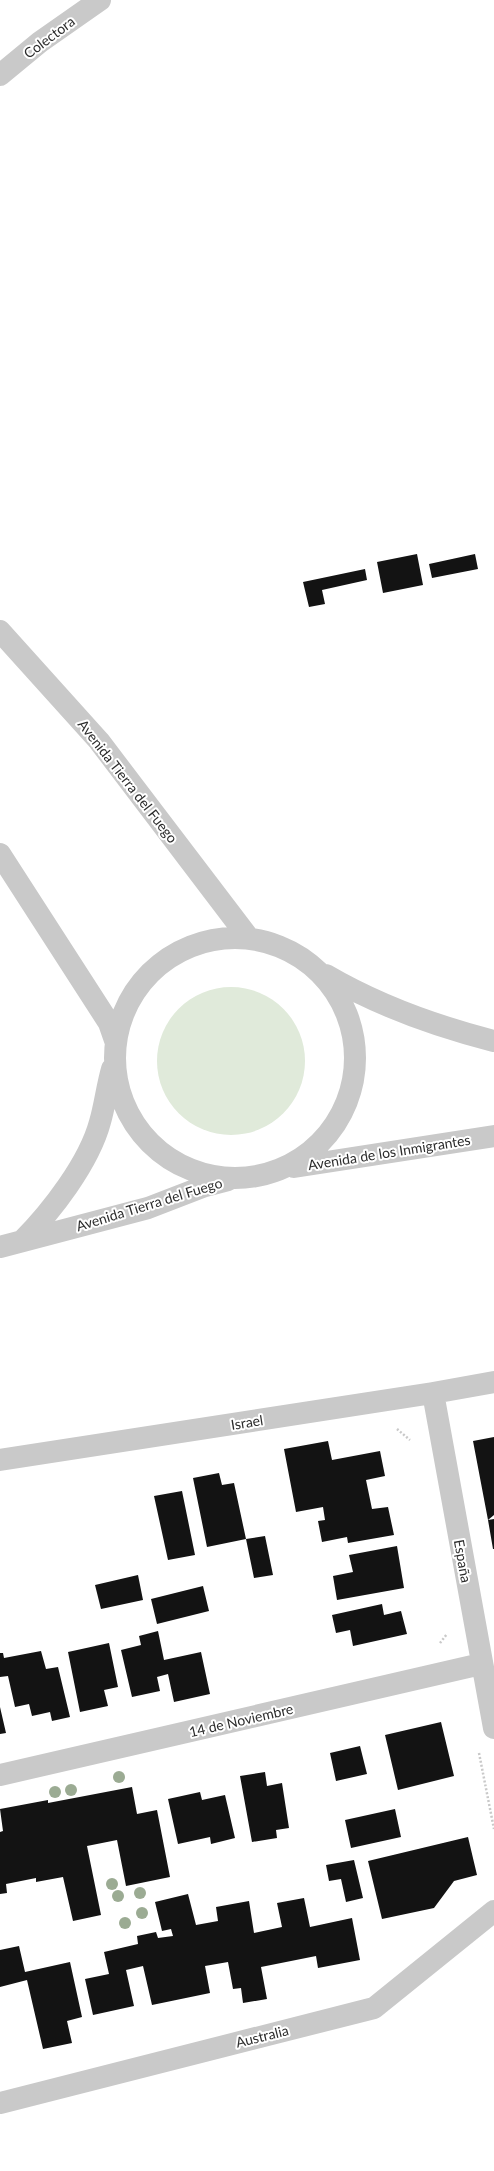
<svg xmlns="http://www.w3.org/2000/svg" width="494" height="2171" font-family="Lato,sans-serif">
<rect width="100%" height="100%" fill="#fff"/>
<path fill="#e0eada" d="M157 1061a74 74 0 1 1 148 0a74 74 0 1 1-148 0Z"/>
<path fill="#131313" d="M 417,554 L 423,585 L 383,593 L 377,562 Z
M 475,554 L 478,569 L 432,578 L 429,564 Z
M 365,569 L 367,580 L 322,590 L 325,604 L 309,607 L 303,582 Z
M 494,1437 L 494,1515 L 488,1520 L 473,1441 Z
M 328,1441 L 332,1460 L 380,1451 L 385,1476 L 366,1480 L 372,1509 L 388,1507 L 394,1535 L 348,1543 L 347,1537 L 322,1542 L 318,1521 L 325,1520 L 323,1507 L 296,1512 L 284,1449 Z
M 219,1473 L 222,1485 L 234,1483 L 246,1539 L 265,1536 L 273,1575 L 254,1578 L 246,1539 L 207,1547 L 193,1478 Z
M 182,1491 L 195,1555 L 168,1560 L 154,1496 Z
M 494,1519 L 494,1549 L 493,1549 L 488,1520 Z
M 397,1546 L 404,1588 L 337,1600 L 333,1576 L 353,1572 L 349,1555 Z
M 138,1575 L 143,1600 L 101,1609 L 95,1585 Z
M 203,1586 L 209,1611 L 157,1624 L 151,1599 Z
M 382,1604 L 384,1615 L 401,1611 L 407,1634 L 353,1646 L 350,1630 L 336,1633 L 332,1615 Z
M 158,1631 L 164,1660 L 201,1652 L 210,1694 L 174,1702 L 168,1674 L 157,1677 L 160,1691 L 132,1697 L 121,1650 L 141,1645 L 139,1636 Z
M 109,1643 L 118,1687 L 104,1690 L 108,1706 L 80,1712 L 68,1652 Z
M 41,1651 L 46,1669 L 58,1667 L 70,1717 L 52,1721 L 50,1712 L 32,1716 L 29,1704 L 15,1707 L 8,1676 L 0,1677 L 0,1653 L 3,1653 L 4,1658 Z
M 0,1707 L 6,1733 L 0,1734 Z
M 441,1722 L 454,1776 L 398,1790 L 385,1735 Z
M 360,1746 L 367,1774 L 336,1781 L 330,1753 Z
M 265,1772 L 267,1786 L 282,1783 L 289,1828 L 276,1830 L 277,1838 L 252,1842 L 240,1776 Z
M 132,1787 L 137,1814 L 157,1810 L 170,1877 L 126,1886 L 117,1840 L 87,1846 L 101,1915 L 73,1921 L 63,1877 L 36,1882 L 36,1878 L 6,1884 L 7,1893 L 0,1894 L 0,1832 L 3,1831 L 0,1809 L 48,1800 L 48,1803 Z
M 200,1792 L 202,1800 L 225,1795 L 235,1838 L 211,1844 L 210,1837 L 178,1844 L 168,1799 Z
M 395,1809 L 401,1837 L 351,1848 L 345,1820 Z
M 468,1837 L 477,1875 L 454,1881 L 434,1908 L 382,1919 L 368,1861 Z
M 354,1860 L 363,1898 L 346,1902 L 341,1879 L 329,1881 L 326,1865 Z
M 188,1894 L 196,1925 L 218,1921 L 216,1907 L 249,1901 L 254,1933 L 282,1927 L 277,1903 L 304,1898 L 310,1927 L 352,1918 L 360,1960 L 318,1968 L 316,1956 L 261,1967 L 267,1999 L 243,2003 L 241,1988 L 233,1989 L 228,1962 L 205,1966 L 210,1993 L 152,2005 L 143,1966 L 126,1970 L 134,2006 L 93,2015 L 85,1979 L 109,1974 L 104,1952 L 138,1944 L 137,1936 L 156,1932 L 158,1938 L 173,1936 L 171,1929 L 162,1931 L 155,1902 Z
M 19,1946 L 25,1972 L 70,1962 L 82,2017 L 67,2021 L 72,2043 L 43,2049 L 27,1980 L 0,1987 L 0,1950 Z"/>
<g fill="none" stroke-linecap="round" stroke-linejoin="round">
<path stroke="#c9c9c9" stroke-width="2.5" stroke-dasharray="2 2" stroke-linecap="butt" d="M 397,1429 L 410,1440
M 440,1643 L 447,1634
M 479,1753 L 494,1829"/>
<path stroke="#c9c9c9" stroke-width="22" d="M 0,75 L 40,42 L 100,0
M 0,631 L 99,741 L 248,937
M 0,854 L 109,1023 L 116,1043
M115 1058a120 120 0 1 1 240 0a120 120 0 1 1-240 0Z
M 326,975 C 379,1006 435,1026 494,1041
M 294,1167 L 494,1136
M 22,1241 C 51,1212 89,1163 100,1122 C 105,1105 107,1086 112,1069
M 0,1247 L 148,1208 L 205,1186 L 228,1180
M 433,1393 L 494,1728
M 0,1460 L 433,1393 L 494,1382
M 0,1775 L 481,1664
M 0,2103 L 374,2008 L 494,1911"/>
</g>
<g fill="#9bab93">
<circle cx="119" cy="1777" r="6"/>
<circle cx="71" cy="1790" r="6"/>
<circle cx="55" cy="1792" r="6"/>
<circle cx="112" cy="1884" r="6"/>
<circle cx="140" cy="1893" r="6"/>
<circle cx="118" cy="1896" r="6"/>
<circle cx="142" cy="1913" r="6"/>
<circle cx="125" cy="1923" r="6"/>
</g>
<g text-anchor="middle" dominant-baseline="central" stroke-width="4" stroke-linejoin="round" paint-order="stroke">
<g font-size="14" fill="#2c2c2c" stroke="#fff">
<text transform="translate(49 37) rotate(-37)">Colectora</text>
<text transform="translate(128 781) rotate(52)">Avenida Tierra del Fuego</text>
<text transform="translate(389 1152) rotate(-9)">Avenida de los Inmigrantes</text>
<text transform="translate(149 1204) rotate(-17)">Avenida Tierra del Fuego</text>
<text transform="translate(247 1422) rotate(-9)">Israel</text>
<text transform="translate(463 1561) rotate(80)">España</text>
<text transform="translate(241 1720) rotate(-13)">14 de Noviembre</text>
<text transform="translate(262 2036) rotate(-14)">Australia</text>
</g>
</g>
</svg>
